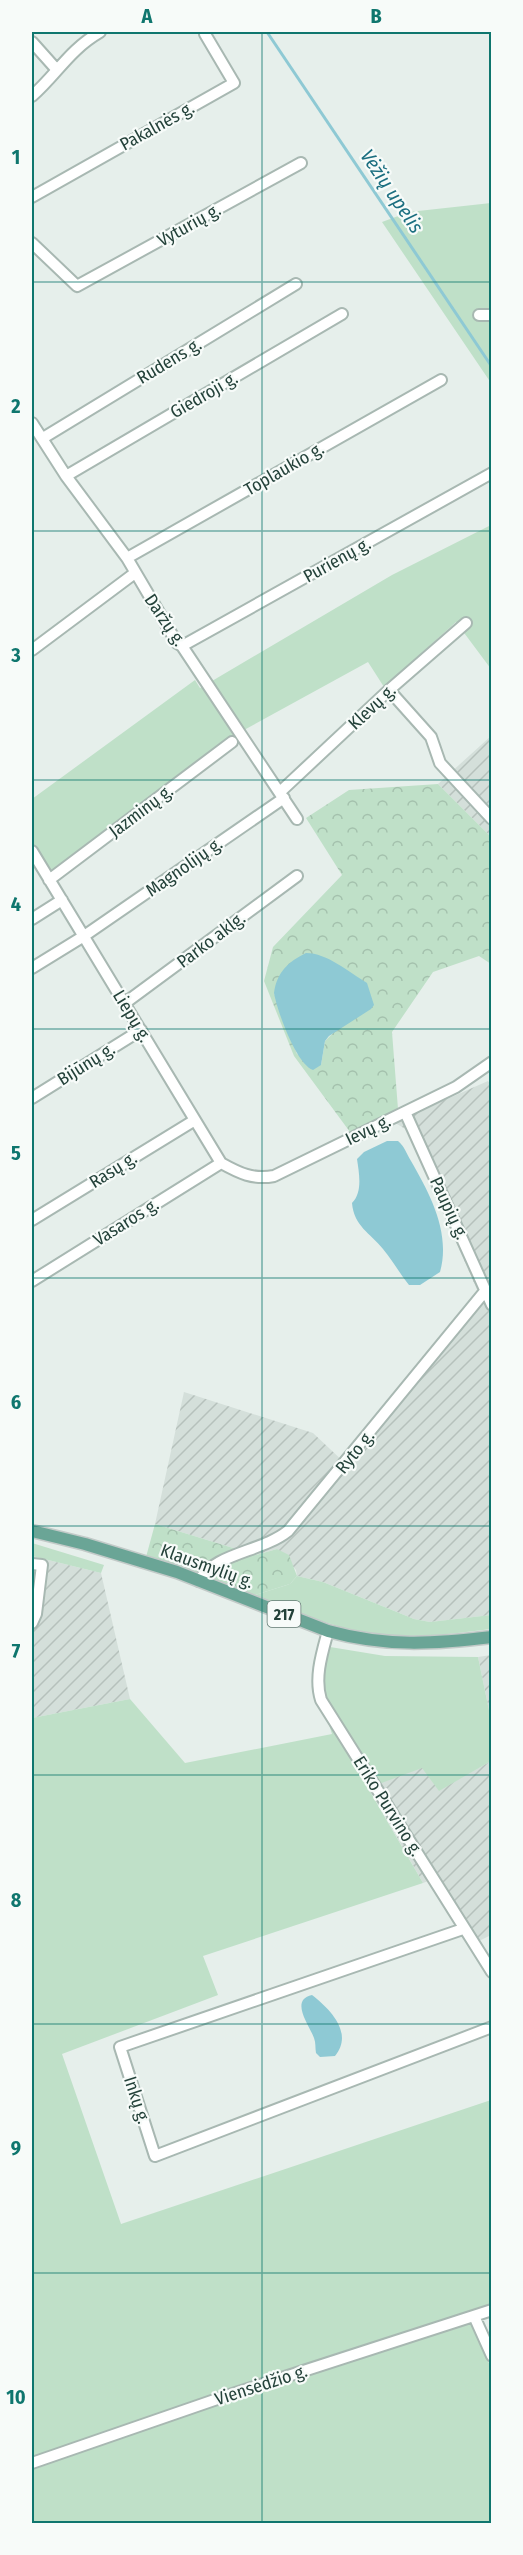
<svg xmlns="http://www.w3.org/2000/svg" width="523" height="2555" font-family="'Fira Sans Condensed',sans-serif">
<defs>
<pattern id="industrial-furrows" width="10" height="10" patternUnits="userSpaceOnUse" patternTransform="scale(1.5)"><rect width="10" height="10" fill="#d4dfda"/><path d="M-1 1l2-2M0 10L10 0M9 11l2-2" fill="none" stroke="#b6c1bc"/></pattern>
<pattern id="forest-crowns" width="20" height="18" patternUnits="userSpaceOnUse" patternTransform="scale(1.5)"><rect width="20" height="18" fill="#bfe0c8"/><path d="M2 6a3 3 0 1 1 6 0M12 15a3 3 0 1 1 6 0" fill="none" stroke="#a4c1ad"/></pattern>
</defs>
<rect width="100%" height="100%" fill="#e6efeb"/>
<path fill="url(#industrial-furrows)" d="M 491,736 L 491,837 L 438,784 Z
M 488,1081 L 492,1086 L 491,1615 L 430,1622 L 414,1619 L 323,1582 L 297,1576 L 296,1570 L 277,1549 L 256,1555 L 155,1524 L 184,1392 L 313,1433 L 347,1465 L 482,1301 L 407,1130 L 397,1124 L 392,1124 L 386,1115 L 398,1109 L 438,1103 Z
M 32,1556 L 101,1573 L 130,1699 L 32,1718 Z
M 491,1655 L 491,1720 L 478,1657 Z
M 491,1761 L 491,1935 L 479,1941 L 439,1877 L 423,1883 L 368,1787 L 423,1767 L 439,1790 Z"/>
<path fill="#bfe0c8" d="M 491,203 L 491,383 L 382,222 L 409,212 Z
M 491,525 L 491,669 L 456,622 L 384,687 L 368,662 L 244,730 L 212,681 L 392,575 Z
M 195,680 L 200,688 L 205,686 L 238,734 L 51,872 L 32,842 L 32,799 Z
M 32,1543 L 104,1565 L 101,1573 L 32,1556 Z
M 297,1576 L 323,1582 L 414,1619 L 430,1622 L 491,1615 L 491,1629 C 442,1635 390,1642 341,1627 C 312,1619 283,1606 255,1595 L 290,1584 Z
M 324,1646 L 385,1656 L 478,1657 L 491,1720 L 491,1761 L 439,1791 L 422,1768 L 368,1788 L 423,1883 L 203,1956 L 218,1995 L 62,2054 L 121,2224 L 491,2100 L 491,2308 L 469,2315 L 491,2368 L 491,2523 L 32,2524 L 32,1718 L 130,1699 L 185,1763 L 332,1734 L 317,1688 Z"/>
<path fill="url(#forest-crowns)" fill-rule="evenodd" d="M 438,784 L 491,837 L 491,964 L 479,956 L 433,972 L 392,1032 L 398,1109 L 350,1132 L 294,1056 L 264,981 L 273,947 L 342,875 L 306,818 L 349,790 ZM 274,993 L 336,1030 L 325,1041 L 321,1065 L 297,1054 Z
M 155,1524 L 256,1555 L 277,1549 L 289,1555 L 297,1576 L 290,1584 L 255,1595 L 146,1557 Z"/>
<path fill="#8ec9d4" d="M 306,953 C 327,953 349,972 367,983 L 374,1005 L 371,1009 L 329,1036 L 325,1041 L 321,1065 L 313,1070 C 296,1064 277,1010 274,993 C 277,972 288,962 306,953 Z
M 387,1141 L 398,1141 C 405,1147 406,1153 411,1161 C 430,1194 451,1233 440,1272 L 420,1285 L 409,1285 C 400,1274 393,1261 383,1249 C 370,1233 354,1226 352,1203 C 363,1192 359,1173 357,1159 L 364,1152 Z
M 312,1995 C 330,2009 354,2033 335,2056 L 320,2057 L 316,2053 C 315,2048 316,2043 314,2038 C 310,2026 289,2000 312,1995 Z"/>
<g fill="none" stroke-linecap="round" stroke-linejoin="round">
<path stroke="#8ec9d4" stroke-width="3" d="M 267,32 L 492,367"/>
<g stroke="#a8b8b2" stroke-width="14">
<path id="minor" d="M 32,42 L 57,70
M 32,96 C 57,74 69,50 100,32
M 32,197 L 234,83 L 205,34
M 32,243 L 77,286 L 301,163
M 479,315 L 492,315
M 32,423 L 66,476 L 127,558 L 177,643 L 182,646 L 297,819
M 43,438 L 296,284
M 66,476 L 342,314
M 127,558 L 441,380
M 182,646 L 492,473
M 32,650 L 135,573
M 389,690 L 431,737 L 440,763 L 492,819
M 280,792 L 389,690 L 466,623
M 32,851 L 221,1163 C 239,1173 253,1180 274,1176 L 456,1087 L 492,1062
M 49,880 L 232,742
M 32,919 L 62,900
M 32,968 L 84,936 L 284,798
M 125,1003 L 297,876
M 32,1098 L 141,1030
M 405,1112 L 492,1305
M 32,1220 L 195,1120
M 32,1281 L 221,1163
M 32,1564 L 42,1565 L 36,1614 L 32,1623
M 199,1581 C 214,1553 262,1552 288,1531 L 486,1290
M 328,1631 C 322,1653 314,1678 321,1700 L 492,1972
M 463,1929 L 120,2047 L 155,2156 L 492,2027
M 474,2316 L 492,2356
M 32,2463 L 226,2396 L 492,2310"/>
</g>
<g stroke="#c2cac8" stroke-width="15">
<path id="major" d="M 32,1531 L 85,1544 L 177,1572 L 328,1631 C 386,1647 433,1644 492,1637"/>
</g>
<use href="#minor" stroke="#fff" stroke-width="10"/>
<use href="#major" stroke="#6aa596" stroke-width="12"/>
</g>
<path fill="none" stroke="#0f766e" stroke-width="1.5" stroke-opacity="0.55" d="M 262,32 L 262,2524M 32,282 L 492,282M 32,531 L 492,531M 32,780 L 492,780M 32,1029 L 492,1029M 32,1278 L 492,1278M 32,1526 L 492,1526M 32,1775 L 492,1775M 32,2024 L 492,2024M 32,2273 L 492,2273"/>
<g text-anchor="middle" dominant-baseline="central" stroke-width="4.5" stroke-linejoin="round" paint-order="stroke">
<rect fill="#f7fbf9" stroke="#637a73" stroke-width="1.5" x="267.5" y="1601" width="33" height="26" rx="4.5"/>
<g font-size="16" font-weight="bold" fill="#24423a">
<text x="284" y="1614">217</text>
</g>
<g font-size="18" fill="#24423a" stroke="#f7fbf9">
<text transform="translate(157 126) rotate(-29)">Pakalnės g.</text>
<text transform="translate(189 225) rotate(-29)">Vyturių g.</text>
<text transform="translate(169 361) rotate(-31)">Rudens g.</text>
<text transform="translate(204 395) rotate(-30)">Giedroji g.</text>
<text transform="translate(284 469) rotate(-30)">Toplaukio g.</text>
<text transform="translate(337 560) rotate(-29)">Purienų g.</text>
<text transform="translate(165 620) rotate(56)">Daržų g.</text>
<text transform="translate(372 707) rotate(-43)">Klevų g.</text>
<text transform="translate(141 811) rotate(-37)">Jazminų g.</text>
<text transform="translate(184 867) rotate(-35)">Magnolijų g.</text>
<text transform="translate(211 940) rotate(-37)">Parko aklg.</text>
<text transform="translate(132 1016) rotate(59)">Liepų g.</text>
<text transform="translate(86 1064) rotate(-32)">Bijūnų g.</text>
<text transform="translate(368 1130) rotate(-26)">Ievų g.</text>
<text transform="translate(113 1170) rotate(-32)">Rasų g.</text>
<text transform="translate(449 1208) rotate(65)">Paupių g.</text>
<text transform="translate(126 1222) rotate(-32)">Vasaros g.</text>
<text transform="translate(355 1452) rotate(-51)">Ryto g.</text>
<text transform="translate(207 1566) rotate(20)">Klausmylių g.</text>
<text transform="translate(388 1806) rotate(58)">Eriko Purvino g.</text>
<text transform="translate(137 2100) rotate(72)">Inkų g.</text>
<text transform="translate(261 2385) rotate(-18)">Viensėdžio g.</text>
</g>
<g font-size="20" font-style="italic" fill="#1c6f80" stroke="#f7fbf9">
<text transform="translate(392 191) rotate(56)">Vėžių upelis</text>
</g>
</g>
<rect width="523" height="2555" fill="none" stroke="#f7fbf9" stroke-width="66"/>
<rect x="33" y="33" width="457" height="2489" fill="none" stroke="#0f766e" stroke-width="2"/>
<g font-size="20" text-anchor="middle" font-weight="bold" fill="#0f766e">
<text x="147" y="23">A</text>
<text x="376" y="23">B</text>
<text x="16" y="164">1</text>
<text x="16" y="413">2</text>
<text x="16" y="662">3</text>
<text x="16" y="911">4</text>
<text x="16" y="1160">5</text>
<text x="16" y="1409">6</text>
<text x="16" y="1658">7</text>
<text x="16" y="1907">8</text>
<text x="16" y="2155">9</text>
<text x="16" y="2404">10</text>
</g>
</svg>
